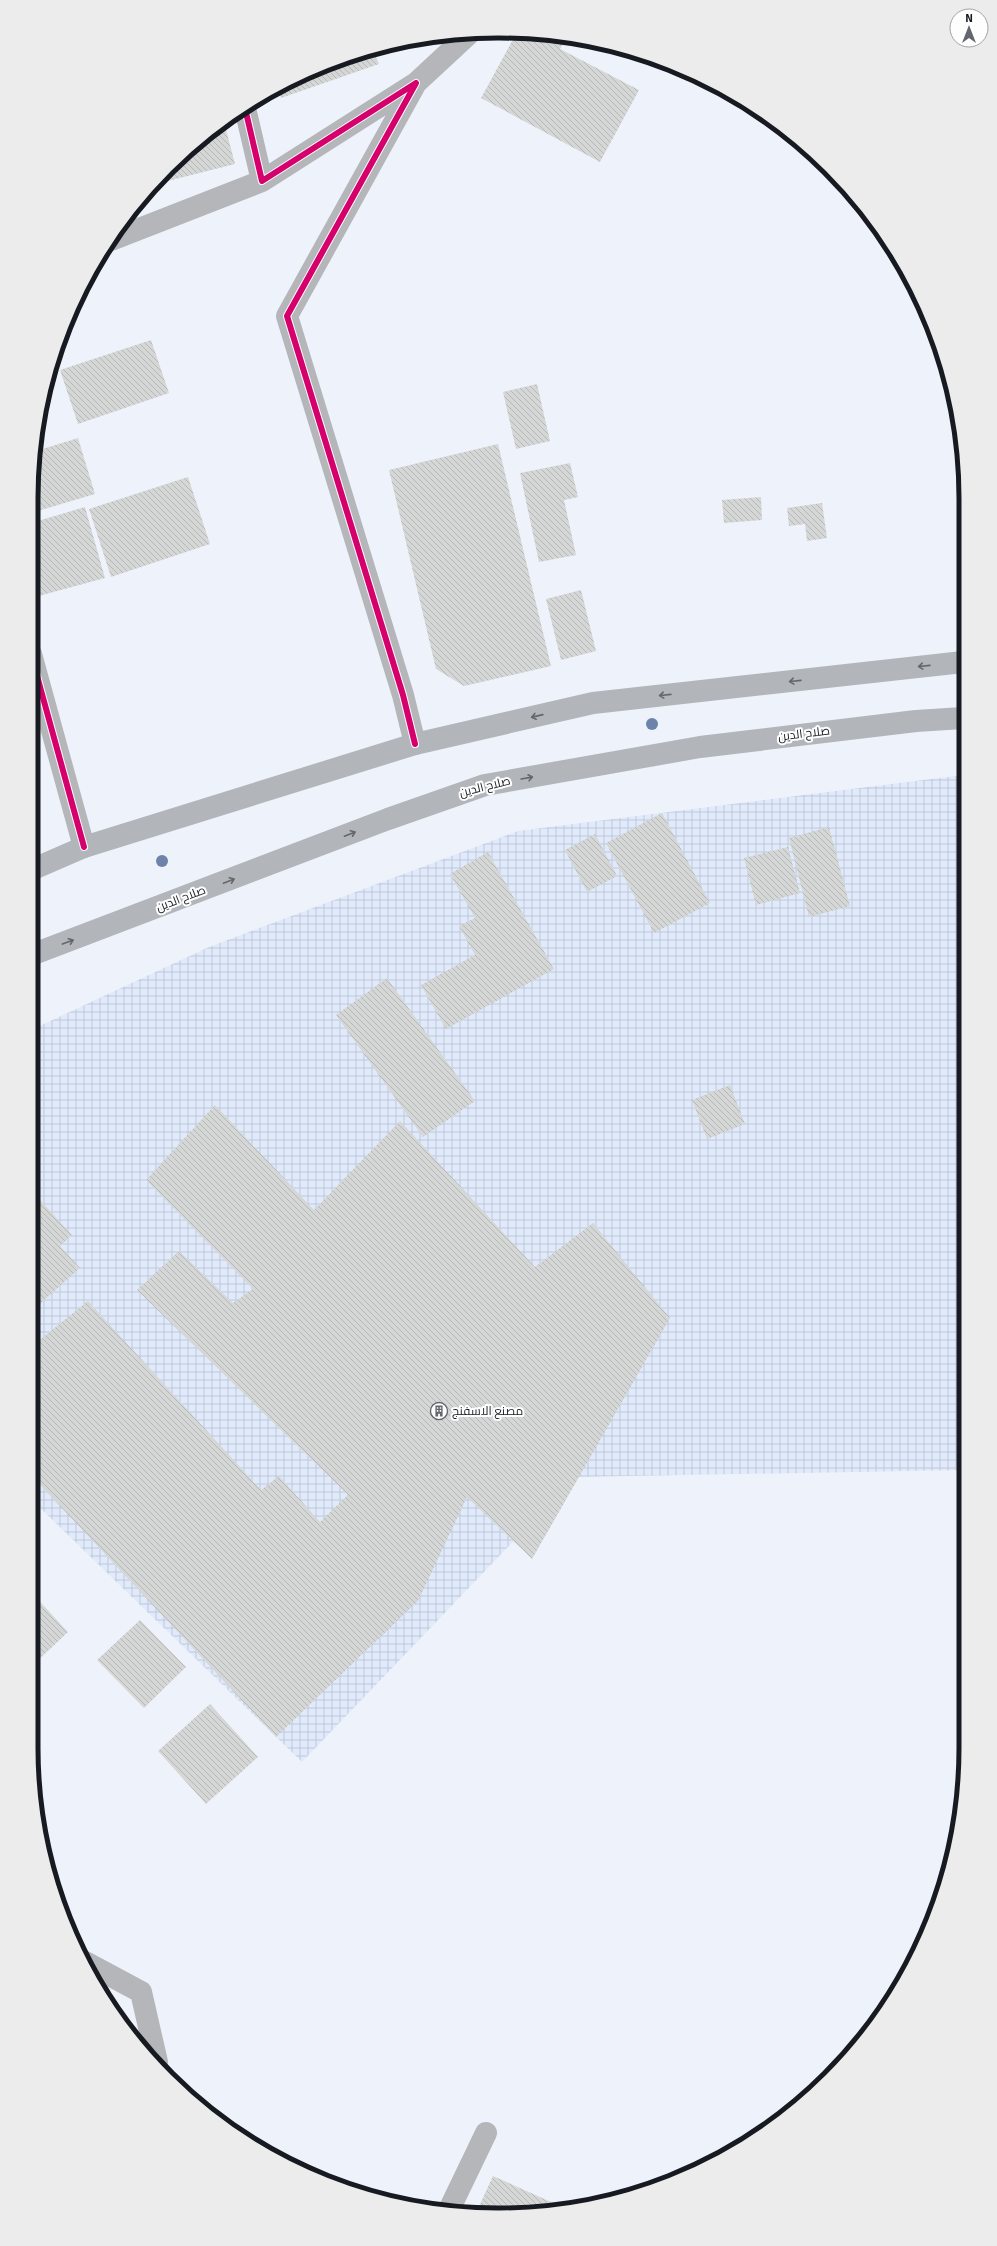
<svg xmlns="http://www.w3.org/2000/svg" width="997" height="2246" font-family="Signika,Cairo,sans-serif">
<defs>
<pattern id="industrial-grid" width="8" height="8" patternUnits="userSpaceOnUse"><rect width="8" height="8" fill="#e1eafb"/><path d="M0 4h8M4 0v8" fill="none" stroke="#c0c8d7"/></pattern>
<pattern id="building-back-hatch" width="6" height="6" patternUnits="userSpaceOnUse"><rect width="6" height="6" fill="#d5d7d7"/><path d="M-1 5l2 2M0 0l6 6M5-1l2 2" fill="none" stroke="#b6b8b8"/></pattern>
</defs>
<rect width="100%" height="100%" fill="#eef2fa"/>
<path fill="url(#industrial-grid)" d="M 963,775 L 965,1470 L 575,1477 L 302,1762 L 31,1499 L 31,1030 L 209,947 L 518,831 Z"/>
<path fill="url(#building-back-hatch)" d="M 516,34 L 566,37 L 560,49 L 639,90 L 600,162 L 481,98 Z
M 392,44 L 394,51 L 376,57 L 379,64 L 281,98 L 278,88 L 292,79 L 378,47 Z
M 224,122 L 235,164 L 152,185 L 214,127 Z
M 151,340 L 169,393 L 78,424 L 60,370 Z
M 56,348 L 60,357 L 53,360 Z
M 537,384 L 550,441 L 516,449 L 503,392 Z
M 78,438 L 95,494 L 31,513 L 36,451 Z
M 498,444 L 551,666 L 464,686 L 436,669 L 389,470 Z
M 570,463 L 578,497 L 564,500 L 576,555 L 539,562 L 520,473 Z
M 188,477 L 210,544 L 111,577 L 89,509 Z
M 761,497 L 762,520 L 724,523 L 722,500 Z
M 822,503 L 827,538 L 807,541 L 805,524 L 789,526 L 787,508 Z
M 85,507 L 105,578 L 35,597 L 31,582 L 31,523 Z
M 581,590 L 596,651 L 561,660 L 546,599 Z
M 662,813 L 710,903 L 654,933 L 606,843 Z
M 829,827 L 850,906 L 809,917 L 789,838 Z
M 595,834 L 617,876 L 587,892 L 565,850 Z
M 788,847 L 800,893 L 756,905 L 744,858 Z
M 488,852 L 554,969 L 446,1029 L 421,985 L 475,955 L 459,926 L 475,918 L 450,874 Z
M 387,978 L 475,1101 L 423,1137 L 336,1015 Z
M 730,1085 L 745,1124 L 707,1139 L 692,1100 Z
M 215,1105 L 314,1210 L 400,1121 L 535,1267 L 593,1223 L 670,1318 L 532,1559 L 467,1497 L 418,1601 L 276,1737 L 31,1475 L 31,1347 L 88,1301 L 261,1490 L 279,1476 L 320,1522 L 348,1495 L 137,1290 L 179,1251 L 233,1303 L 253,1289 L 146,1180 Z
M 31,1190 L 72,1235 L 60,1246 L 80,1268 L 31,1312 Z
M 31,1592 L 68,1632 L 31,1667 Z
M 140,1620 L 186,1667 L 144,1708 L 97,1660 Z
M 210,1704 L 258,1757 L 206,1804 L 158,1751 Z
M 493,2176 L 567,2209 L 498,2215 L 476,2213 Z"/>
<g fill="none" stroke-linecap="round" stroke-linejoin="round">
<path stroke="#b5b6ba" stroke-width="22" d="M 416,83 L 471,32
M 245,108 L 262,181 L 416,83 L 287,316 L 403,695 L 415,744
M 111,240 L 262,181
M 31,654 L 84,847
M 85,1962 L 141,1992 L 157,2062
M 449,2210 L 486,2133"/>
<path stroke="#b2b6ba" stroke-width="22" d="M 31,870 L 84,847 L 415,744 L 593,703 L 963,662
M 31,955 L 388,819 L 485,785 L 700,747 L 916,721 L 963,718"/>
<g stroke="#fefefe" stroke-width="8">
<path id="cycleway" d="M 245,108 L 262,181 L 416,83 L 287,316 L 403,695 L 415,744
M 31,654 L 84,847"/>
</g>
<use href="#cycleway" stroke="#d6006c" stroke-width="6"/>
</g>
<g fill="#6e83aa">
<circle cx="652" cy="724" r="6"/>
<circle cx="162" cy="861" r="6"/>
</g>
<defs><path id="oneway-shaft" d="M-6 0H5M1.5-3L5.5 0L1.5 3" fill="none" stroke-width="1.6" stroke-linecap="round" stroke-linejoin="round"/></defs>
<g stroke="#64686e">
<use href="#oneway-shaft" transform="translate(924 666) rotate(174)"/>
<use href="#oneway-shaft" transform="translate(795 681) rotate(174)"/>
<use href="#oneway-shaft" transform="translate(665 695) rotate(174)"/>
<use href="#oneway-shaft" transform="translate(537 716) rotate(167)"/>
<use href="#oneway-shaft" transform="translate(527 778) rotate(-10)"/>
<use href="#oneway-shaft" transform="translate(350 834) rotate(-21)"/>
<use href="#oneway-shaft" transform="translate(229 881) rotate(-21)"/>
<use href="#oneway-shaft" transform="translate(68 942) rotate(-20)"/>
</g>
<defs>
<g id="building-ring" transform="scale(0.9)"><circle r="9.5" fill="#fefefe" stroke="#62666d" stroke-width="1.5"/><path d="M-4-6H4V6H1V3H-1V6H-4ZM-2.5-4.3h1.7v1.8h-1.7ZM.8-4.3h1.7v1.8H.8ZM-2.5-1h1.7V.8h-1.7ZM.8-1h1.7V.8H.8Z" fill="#62666d"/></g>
</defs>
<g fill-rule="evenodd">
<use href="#building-ring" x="439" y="1411"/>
</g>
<g text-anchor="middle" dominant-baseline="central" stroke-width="4" stroke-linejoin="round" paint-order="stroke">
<g font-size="12" fill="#171b21" stroke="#fefefe">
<text transform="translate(804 734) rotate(-7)">صلاح الدين</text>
<text transform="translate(485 787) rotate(-14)">صلاح الدين</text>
<text transform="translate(181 899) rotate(-21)">صلاح الدين</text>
</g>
<g font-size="12" fill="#171b21" stroke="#fefefe" text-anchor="start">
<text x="452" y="1411">مصنع الاسفنج</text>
</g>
</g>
<path d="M0 0H997V2246H0ZM498 38H499A460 460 0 0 1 959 498V1748A460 460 0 0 1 499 2208H498A460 460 0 0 1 38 1748V498A460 460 0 0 1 498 38Z" fill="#ececec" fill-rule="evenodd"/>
<path fill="none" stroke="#171b21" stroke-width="5" d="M498 38H499A460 460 0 0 1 959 498V1748A460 460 0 0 1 499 2208H498A460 460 0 0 1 38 1748V498A460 460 0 0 1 498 38Z"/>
<g transform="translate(969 28)"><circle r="19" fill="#fefefe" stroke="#a2a3a6"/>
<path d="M0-3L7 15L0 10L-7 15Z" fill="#62666d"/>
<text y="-6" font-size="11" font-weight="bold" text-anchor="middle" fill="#171b21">N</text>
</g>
</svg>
